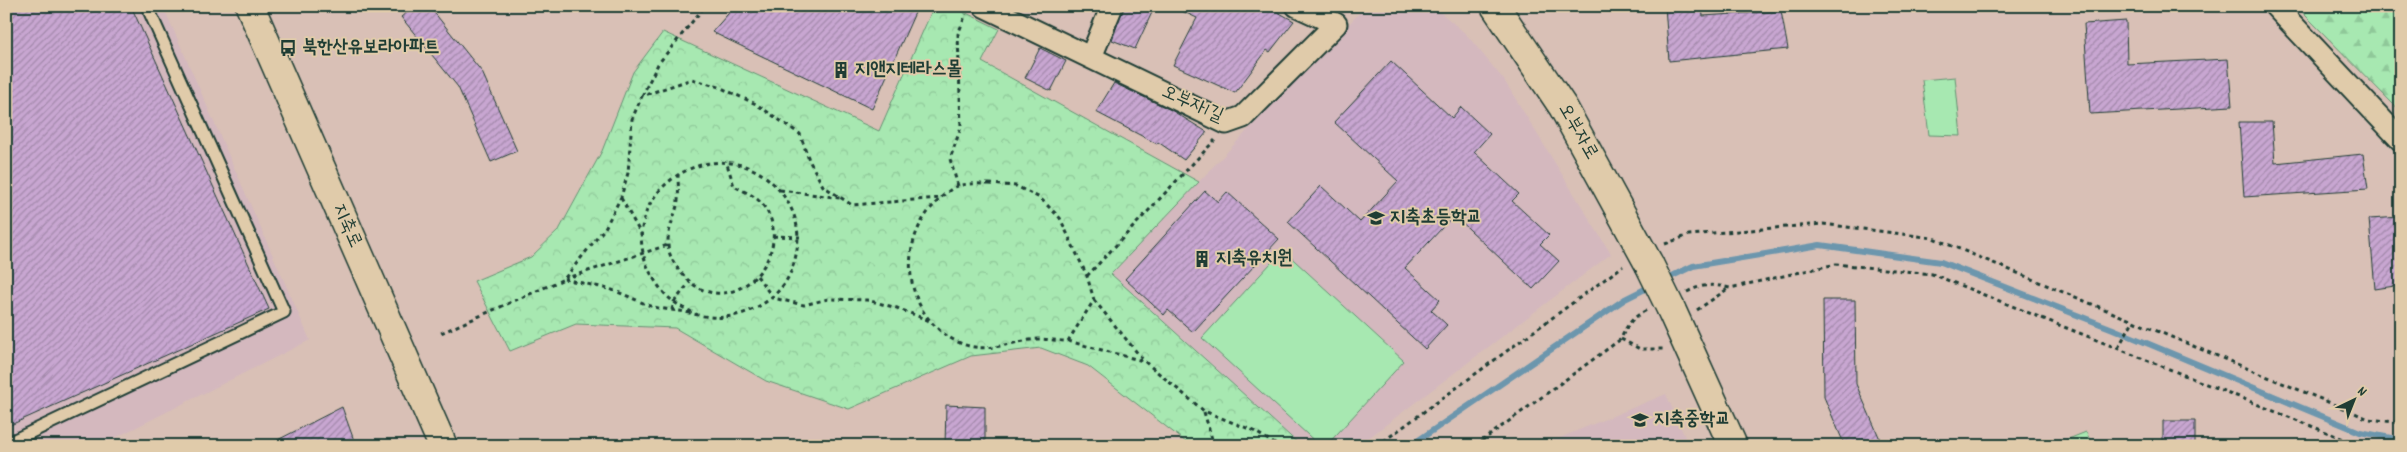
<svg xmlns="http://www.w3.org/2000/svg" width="2407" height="452" font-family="Dekko,'Poor Story',sans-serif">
<defs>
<pattern id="forest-firs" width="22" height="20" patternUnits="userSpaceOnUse" patternTransform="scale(1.25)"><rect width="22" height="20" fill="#a7e8b1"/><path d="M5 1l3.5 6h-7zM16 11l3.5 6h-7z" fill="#8fc899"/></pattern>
<pattern id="park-crowns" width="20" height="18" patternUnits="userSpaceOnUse" patternTransform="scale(1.25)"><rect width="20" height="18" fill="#a7e8b1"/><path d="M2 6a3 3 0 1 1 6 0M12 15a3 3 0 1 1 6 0" fill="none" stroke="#8fc899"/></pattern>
<pattern id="building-hatch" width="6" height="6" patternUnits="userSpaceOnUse" patternTransform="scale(1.25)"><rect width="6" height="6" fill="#c8a6d1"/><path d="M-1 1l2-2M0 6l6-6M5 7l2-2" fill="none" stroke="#a288aa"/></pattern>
</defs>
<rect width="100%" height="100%" fill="#d9c0b6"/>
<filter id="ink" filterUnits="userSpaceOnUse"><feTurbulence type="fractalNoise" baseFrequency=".02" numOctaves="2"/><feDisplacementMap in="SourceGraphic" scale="10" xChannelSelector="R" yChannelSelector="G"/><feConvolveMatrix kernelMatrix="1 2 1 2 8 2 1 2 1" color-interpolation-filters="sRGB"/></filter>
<g filter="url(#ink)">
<path fill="#d4b8be" d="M 6,6 L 163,6 L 310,340 L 99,446 L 6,446 Z
M 1366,6 L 1433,6 L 1466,34 L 1504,80 L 1611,254 L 1358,446 L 1301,446 L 1111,274 Z
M 1666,394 L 1689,446 L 1540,446 Z"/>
<path fill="#a7e8b1" stroke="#639272" d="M 1955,77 L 1961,136 L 1929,135 L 1922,80 Z
M 1283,250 L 1404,361 L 1326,446 L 1320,446 L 1202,338 Z
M 2086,432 L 2093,446 L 2051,446 Z"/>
<path fill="url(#forest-firs)" stroke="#639272" d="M 2297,6 L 2401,6 L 2401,112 L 2300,10 Z"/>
<path fill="url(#park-crowns)" stroke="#639272" d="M 934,6 L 952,6 L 999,29 L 982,62 L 1199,182 L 1111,274 L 1301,446 L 1191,446 L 1088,366 L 1041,348 L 971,356 L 849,409 L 766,381 L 675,328 L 576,324 L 510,351 L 474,281 L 531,257 L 559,230 L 602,151 L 633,72 L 663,32 L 879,131 Z"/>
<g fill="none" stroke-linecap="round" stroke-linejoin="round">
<path stroke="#6c96ad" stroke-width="6" d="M 1664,280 L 1693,266 L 1820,245 L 1941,262 L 2113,329 L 2360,432 L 2401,440
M 1410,446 L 1625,299 L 1653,285"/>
</g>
<path fill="url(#building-hatch)" stroke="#1f3d34" d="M 6,6 L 131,6 L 269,309 L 6,427 Z
M 415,6 L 429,6 L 482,72 L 517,151 L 491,162 L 458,87 L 401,17 Z
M 735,6 L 918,6 L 872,109 L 712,32 Z
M 1124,6 L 1155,6 L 1135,49 L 1112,40 Z
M 1171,6 L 1267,6 L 1294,21 L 1270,52 L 1267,50 L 1235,93 L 1173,65 L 1197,18 Z
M 1665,6 L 1702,6 L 1703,16 L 1781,11 L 1788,49 L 1669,61 Z
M 2126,21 L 2127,64 L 2228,59 L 2232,106 L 2090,114 L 2084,24 Z
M 1040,48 L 1066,61 L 1051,91 L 1025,78 Z
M 1391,61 L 1452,118 L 1461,107 L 1490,134 L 1474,152 L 1519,194 L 1512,201 L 1549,235 L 1540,244 L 1559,261 L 1533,289 L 1454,215 L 1405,268 L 1440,300 L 1431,310 L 1447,325 L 1425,349 L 1288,222 L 1321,186 L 1360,222 L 1398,181 L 1334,122 Z
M 1114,83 L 1171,110 L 1207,132 L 1184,160 L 1158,142 L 1157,144 L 1096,112 Z
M 2239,122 L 2272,122 L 2275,163 L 2363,154 L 2368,189 L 2244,197 Z
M 1205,191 L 1218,202 L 1227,192 L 1279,239 L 1193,332 L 1168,310 L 1164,315 L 1125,279 Z
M 2401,217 L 2401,285 L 2375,289 L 2369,219 Z
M 1823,300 L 1855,300 L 1856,384 L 1883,446 L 1845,446 L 1824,397 Z
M 946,405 L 985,407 L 985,446 L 945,446 Z
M 342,407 L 356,446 L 266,446 Z
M 2163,421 L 2195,421 L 2195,446 L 2163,446 Z"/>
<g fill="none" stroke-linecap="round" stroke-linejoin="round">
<g stroke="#1f3d34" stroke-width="15">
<path id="service" d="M 6,444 L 284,312 L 147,6"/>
</g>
<g stroke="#1f3d34" stroke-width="25">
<path id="minor" d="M 984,6 L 1226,123 L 1243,117 L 1336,24 L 1297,6
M 2275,6 L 2401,140
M 1091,57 L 1112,6"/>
</g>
<g stroke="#1f3d34" stroke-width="31">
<path id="secondary" d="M 1495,6 L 1563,107 L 1649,264
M 1671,309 L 1733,446"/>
</g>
<g stroke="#1f3d34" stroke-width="31">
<path id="primary" d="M 250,6 L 443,446"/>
</g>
<path stroke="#1f3d34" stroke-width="3" stroke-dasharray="4 4" stroke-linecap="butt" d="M 642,96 L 658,64 L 705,6
M 678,174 C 678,182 679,192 678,200 C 676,215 667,229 668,245 C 669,258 677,268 685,277 C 734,329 806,243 757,199 C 751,194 741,190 734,186 L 726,161
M 989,184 L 1016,186 L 1040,198 L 1060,218 L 1087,276 L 1094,300 L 1068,341 C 1058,341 1048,339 1038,339 C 1006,342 983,357 952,339 C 905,312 897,247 932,207 C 939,200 948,189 958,186 C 967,183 980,184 989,184 Z
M 958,186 L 950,159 L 961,127 L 958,34 L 966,14
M 780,190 L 840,198
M 621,198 L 642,236
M 773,236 L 800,237
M 1665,244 L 1689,235 L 1823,224 L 1933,238 L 2369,419 L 2401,423
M 757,276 L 773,298 L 804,305 L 828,299 L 867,300 L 897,308 L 930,321
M 1087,276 L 1215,140
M 564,279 C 581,283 599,286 615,291 C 629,296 641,303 654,307 C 662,309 672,310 680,311 C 694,314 711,319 725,317 C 754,314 782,296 792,269 C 802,240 800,216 780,191 C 724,122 611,189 649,270 C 655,282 663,294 674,302 C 681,307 690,311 698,315
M 564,279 L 668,245
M 1687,292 C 1702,284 1713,284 1730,288 L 1836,264 L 1932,274 L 2361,446
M 1094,300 L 1144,361 L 1204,411 L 1254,431 L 1278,446
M 672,310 L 674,302 L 690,282
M 1697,310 L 1729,288
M 441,333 L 564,279 L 605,228 L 621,197 L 628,173 L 632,119 L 642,96 L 692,79 L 719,87 L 756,104 L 800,134 L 809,160 L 823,186 L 852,205 L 940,198
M 1621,339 L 1640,349 L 1665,349
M 1068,341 L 1143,361
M 2118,348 L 2133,321
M 1204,412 L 1214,446
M 1377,446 L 1623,266
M 1475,446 L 1621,339 C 1627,324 1633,317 1647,310"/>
<use href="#service" stroke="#e0cbaa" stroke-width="11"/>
<use href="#minor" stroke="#e0cbaa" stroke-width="21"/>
<use href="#secondary" stroke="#e0cbaa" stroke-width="28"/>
<use href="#primary" stroke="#e0cbaa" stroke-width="28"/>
<g stroke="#1f3d34" stroke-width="31" stroke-linecap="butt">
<path id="secondary-bridge" d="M 1649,264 L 1671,309"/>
</g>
<use href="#secondary-bridge" stroke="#e0cbaa" stroke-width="28"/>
</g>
</g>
<defs>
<g id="bus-bare" transform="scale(1.35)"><path d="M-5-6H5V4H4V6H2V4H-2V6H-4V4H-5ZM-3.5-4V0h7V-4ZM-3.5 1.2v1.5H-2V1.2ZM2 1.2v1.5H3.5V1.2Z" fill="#1f3d34" stroke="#e0cbaa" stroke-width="2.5" paint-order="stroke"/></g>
<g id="building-bare" transform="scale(1.35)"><path d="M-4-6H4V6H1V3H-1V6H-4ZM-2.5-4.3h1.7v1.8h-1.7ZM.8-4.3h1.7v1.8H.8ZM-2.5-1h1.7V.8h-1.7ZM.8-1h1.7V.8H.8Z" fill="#1f3d34" stroke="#e0cbaa" stroke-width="2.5" paint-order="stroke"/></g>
<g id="school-bare" transform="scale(1.35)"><path d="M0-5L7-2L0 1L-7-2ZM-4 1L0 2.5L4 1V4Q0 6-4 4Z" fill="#1f3d34" stroke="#e0cbaa" stroke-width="2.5" paint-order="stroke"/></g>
</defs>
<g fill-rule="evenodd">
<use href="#bus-bare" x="288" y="48"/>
<use href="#building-bare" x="841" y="70"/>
<use href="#school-bare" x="1376" y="218"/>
<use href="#building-bare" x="1202" y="259"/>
<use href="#school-bare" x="1640" y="420"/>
</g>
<g text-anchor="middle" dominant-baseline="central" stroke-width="4" stroke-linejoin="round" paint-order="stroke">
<g font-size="19" font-weight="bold" fill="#1f3d34" stroke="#e0cbaa" text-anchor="start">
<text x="302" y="48">북한산유보라아파트</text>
<text x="855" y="70">지앤지테라스몰</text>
<text x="1390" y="218">지축초등학교</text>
<text x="1216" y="259">지축유치원</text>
<text x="1654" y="420">지축중학교</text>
</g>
<g font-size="19" fill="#1f3d34" stroke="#e0cbaa">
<text transform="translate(1192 105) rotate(24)">오부자1길</text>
<text transform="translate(1577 132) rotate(60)">오부자로</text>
<text transform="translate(346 226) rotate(66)">지축로</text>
</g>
</g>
<rect width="2407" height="452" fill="none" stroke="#e0cbaa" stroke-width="25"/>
<rect x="12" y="12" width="2382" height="427" fill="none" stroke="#1f3d34" stroke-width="2" filter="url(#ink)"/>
<g transform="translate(2354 400) rotate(43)" stroke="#e0cbaa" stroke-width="4" paint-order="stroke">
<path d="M0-4L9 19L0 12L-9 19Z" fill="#1f3d34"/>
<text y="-8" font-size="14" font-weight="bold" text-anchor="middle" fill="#1f3d34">N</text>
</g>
</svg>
